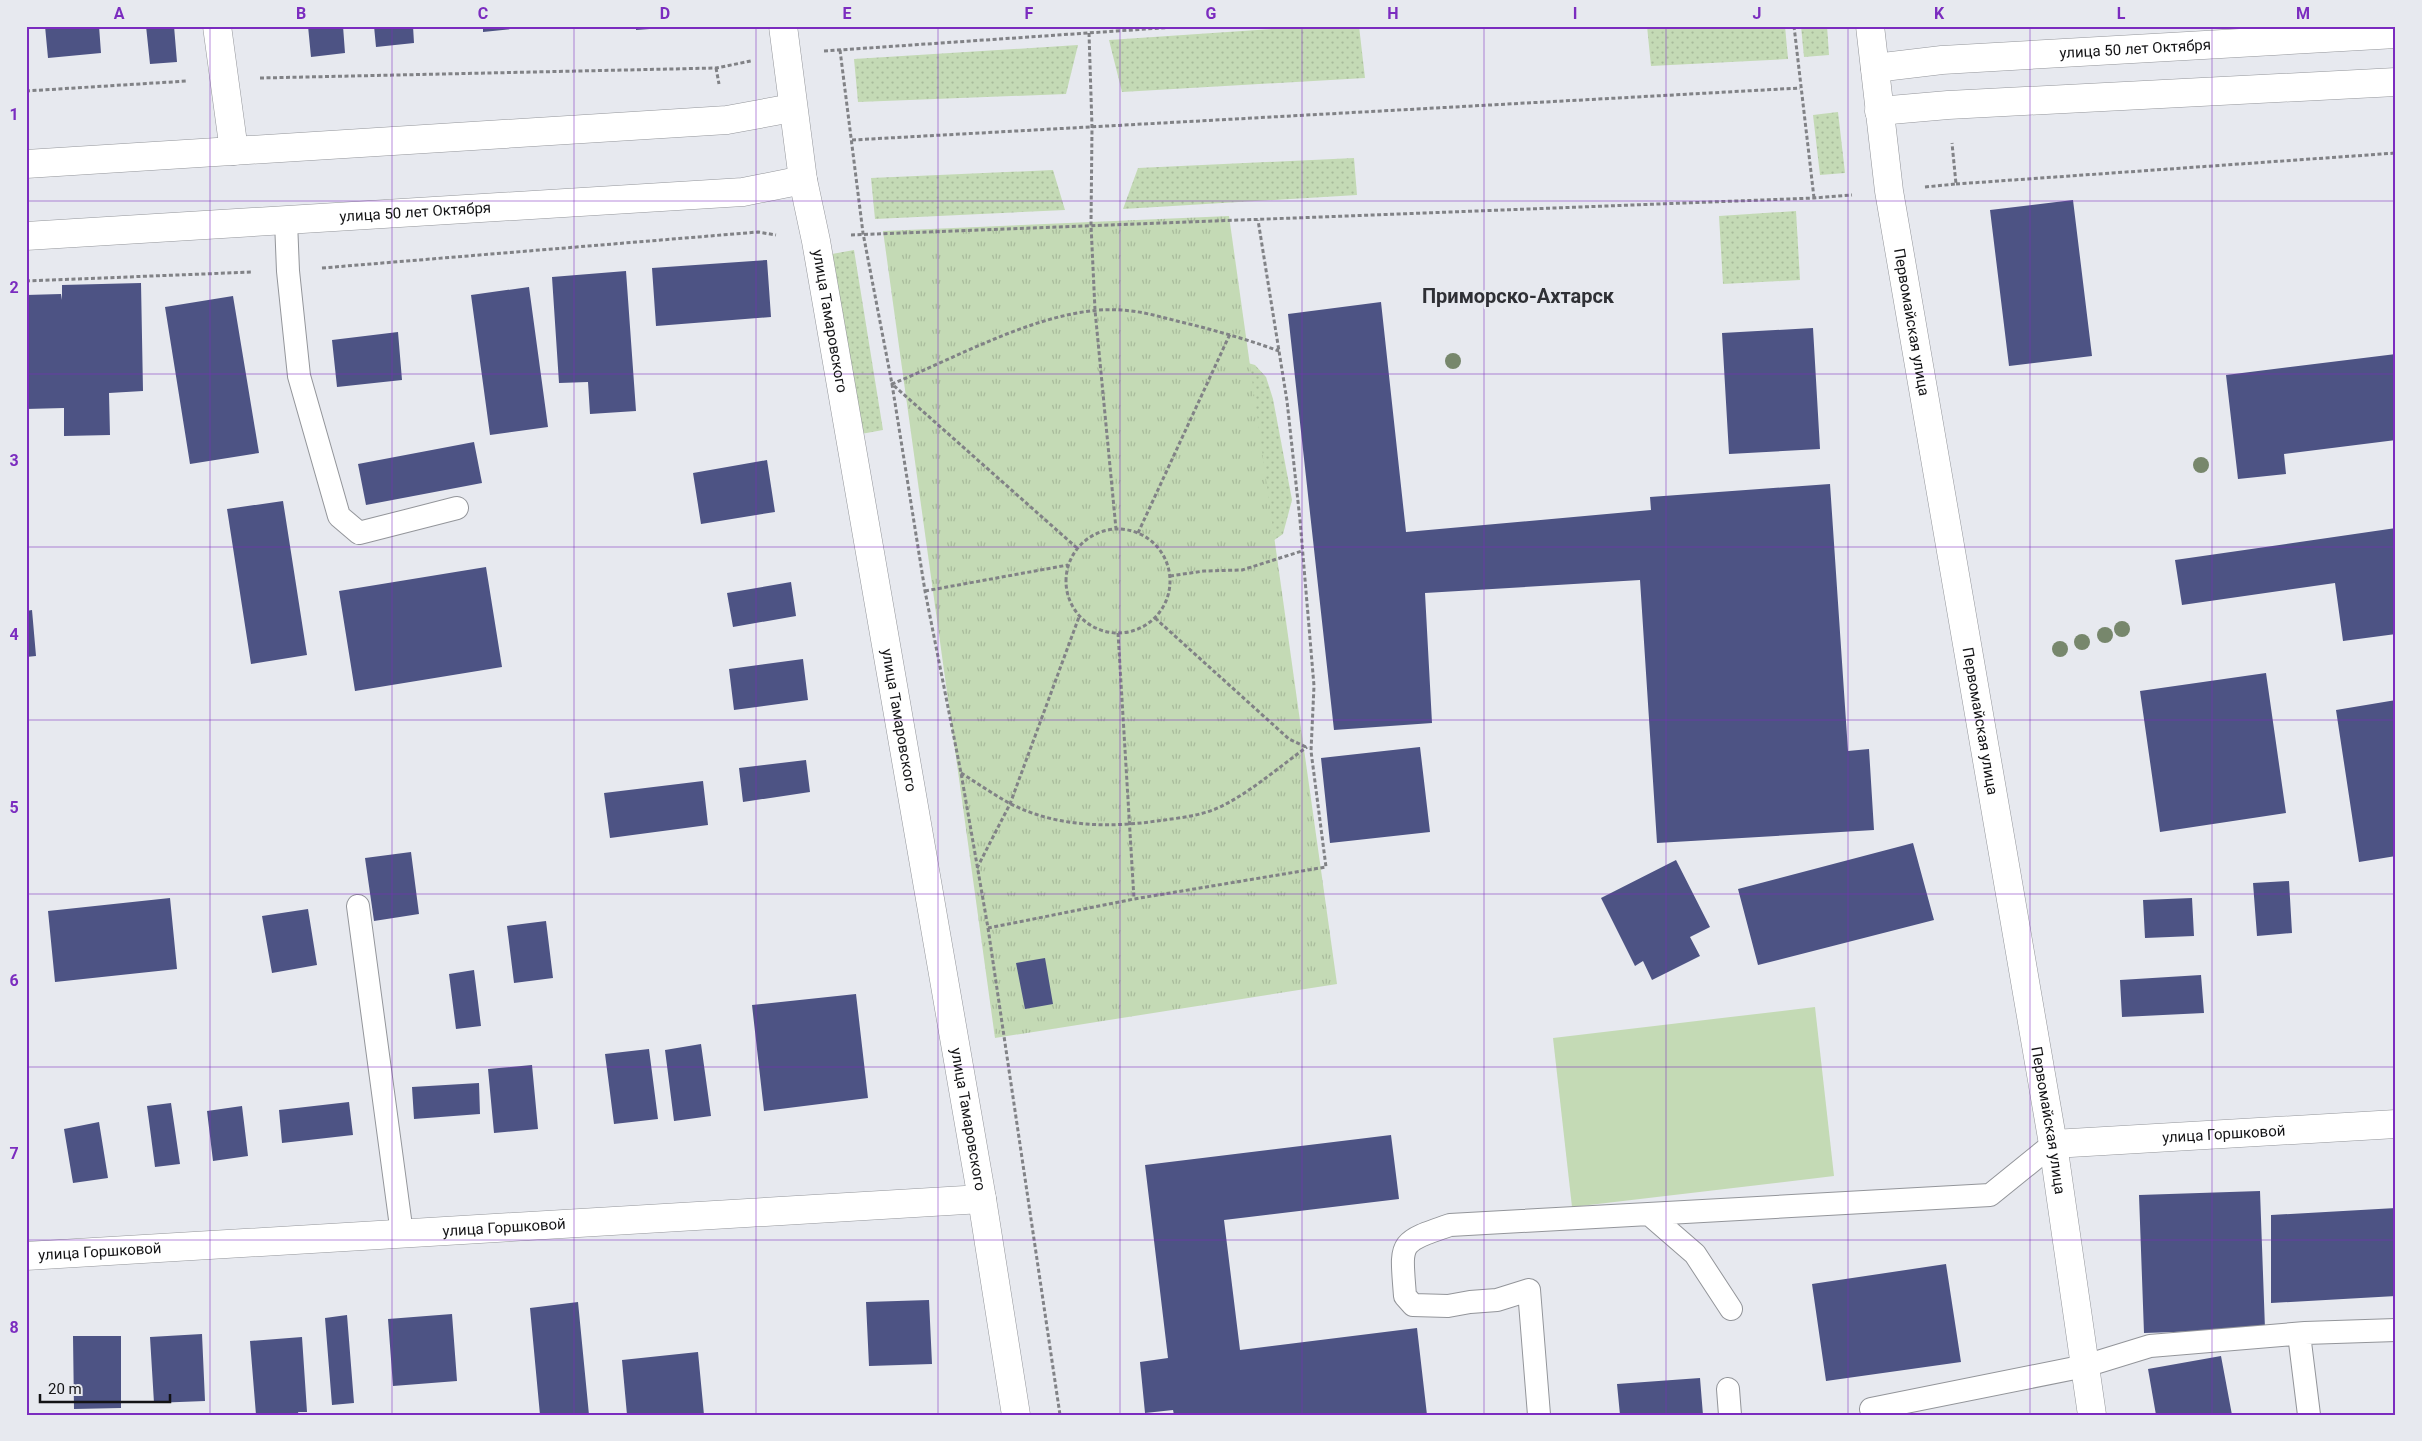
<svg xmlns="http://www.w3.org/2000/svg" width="2422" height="1441" font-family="Roboto,sans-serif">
<defs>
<pattern id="grass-dots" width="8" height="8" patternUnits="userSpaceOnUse" patternTransform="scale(1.25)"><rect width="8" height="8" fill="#c4dab5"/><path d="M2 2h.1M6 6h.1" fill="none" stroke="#a8ba9b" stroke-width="1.8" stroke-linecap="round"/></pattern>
<pattern id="park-tufts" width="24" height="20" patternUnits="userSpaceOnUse" patternTransform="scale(1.25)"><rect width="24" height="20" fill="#c4dab5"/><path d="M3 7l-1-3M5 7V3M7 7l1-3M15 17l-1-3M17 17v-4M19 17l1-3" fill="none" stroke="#a8ba9b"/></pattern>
</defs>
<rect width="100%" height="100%" fill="#e7e9ef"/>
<path fill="url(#grass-dots)" d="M 1315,26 L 1359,26 L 1365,78 L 1122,92 L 1109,40 Z
M 1647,26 L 1785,26 L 1788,59 L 1651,66 Z
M 1801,26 L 1827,26 L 1829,55 L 1804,57 Z
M 1078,45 L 1066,94 L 858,102 L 854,59 Z
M 1838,112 L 1845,173 L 1820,175 L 1813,115 Z
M 1354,158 L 1357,195 L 1123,209 L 1138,168 Z
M 1053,170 L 1065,210 L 875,219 L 871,178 Z
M 1796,211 L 1800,280 L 1723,284 L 1719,216 Z
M 854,250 L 883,430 L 861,434 L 832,254 Z
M 1241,361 L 1255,365 L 1266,377 L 1273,399 L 1292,500 L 1283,534 L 1267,545 Z"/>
<path fill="url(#park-tufts)" d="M 1229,216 L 1337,984 L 995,1038 L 883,231 Z"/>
<path fill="#c4dab5" d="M 1815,1007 L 1834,1176 L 1572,1207 L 1553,1038 Z"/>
<path fill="#4d5384" d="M 45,26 L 99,26 L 101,53 L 48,58 Z
M 146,26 L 174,26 L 177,62 L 150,64 Z
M 308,26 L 343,26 L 345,53 L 311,57 Z
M 374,26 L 413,26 L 414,43 L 376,47 Z
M 483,26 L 521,26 L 521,28 L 483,32 Z
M 636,26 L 663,26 L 663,28 L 636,30 Z
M 2073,200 L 2092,356 L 2009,366 L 1990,210 Z
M 767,260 L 771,317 L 656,326 L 652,268 Z
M 626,271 L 636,411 L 590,414 L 588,382 L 559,383 L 552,277 Z
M 141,283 L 143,391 L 109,393 L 110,435 L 64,436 L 64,408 L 26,409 L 26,295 L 61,294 L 62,300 L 62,285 Z
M 529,287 L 548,427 L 490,435 L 471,295 Z
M 233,296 L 259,453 L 190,464 L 165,307 Z
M 1381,302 L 1406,532 L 1651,510 L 1650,497 L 1830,484 L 1848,751 L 1869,749 L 1874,830 L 1657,843 L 1640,580 L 1425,593 L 1432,723 L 1334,730 L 1288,314 Z
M 1813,328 L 1820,449 L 1729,454 L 1722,333 Z
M 398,332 L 402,380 L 337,387 L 332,340 Z
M 2396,354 L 2396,440 L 2284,454 L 2286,474 L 2238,479 L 2226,375 Z
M 474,442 L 482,483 L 366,505 L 358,464 Z
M 767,460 L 775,512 L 701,524 L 693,473 Z
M 283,501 L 307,655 L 251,664 L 227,509 Z
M 2396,528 L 2396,634 L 2343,641 L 2335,583 L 2182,605 L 2175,560 Z
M 486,567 L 502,667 L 355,691 L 339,591 Z
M 791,582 L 796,616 L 733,627 L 727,593 Z
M 32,610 L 36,656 L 26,657 L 26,611 Z
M 803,659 L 808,700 L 734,710 L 729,669 Z
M 2266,673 L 2286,813 L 2160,832 L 2140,691 Z
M 2396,700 L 2396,856 L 2359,862 L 2336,710 Z
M 1420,747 L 1430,832 L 1330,843 L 1321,758 Z
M 806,760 L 810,792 L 743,802 L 739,768 Z
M 703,781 L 708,825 L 610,838 L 604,793 Z
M 1913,843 L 1934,920 L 1758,965 L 1738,889 Z
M 411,852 L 419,914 L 374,921 L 365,858 Z
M 1676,860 L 1710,927 L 1690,937 L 1700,956 L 1652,980 L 1643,961 L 1635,966 L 1601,898 Z
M 2289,881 L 2292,933 L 2257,936 L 2253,883 Z
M 170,898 L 177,969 L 55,982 L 48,911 Z
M 2192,898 L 2194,936 L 2145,938 L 2143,900 Z
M 308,909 L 317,965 L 272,973 L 262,916 Z
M 546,921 L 553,978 L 514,983 L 507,926 Z
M 1045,958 L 1053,1004 L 1025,1009 L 1016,963 Z
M 474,970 L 481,1026 L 456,1029 L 449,974 Z
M 2201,975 L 2204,1013 L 2122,1017 L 2120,980 Z
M 856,994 L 868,1098 L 764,1111 L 752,1005 Z
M 701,1044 L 711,1116 L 674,1121 L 665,1050 Z
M 649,1049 L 658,1119 L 614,1124 L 605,1054 Z
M 532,1065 L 538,1129 L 494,1133 L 488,1069 Z
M 479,1083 L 480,1114 L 414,1119 L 412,1087 Z
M 349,1102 L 353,1135 L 282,1143 L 279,1110 Z
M 171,1103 L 180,1164 L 155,1167 L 147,1106 Z
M 242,1106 L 248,1156 L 213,1161 L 207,1111 Z
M 99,1122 L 108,1178 L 73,1183 L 64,1129 Z
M 1391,1135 L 1399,1199 L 1224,1220 L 1240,1350 L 1417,1328 L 1427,1415 L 1174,1415 L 1173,1410 L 1145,1413 L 1140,1362 L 1168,1358 L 1145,1165 Z
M 2260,1191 L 2265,1329 L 2144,1333 L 2139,1195 Z
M 2396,1208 L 2396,1296 L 2271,1303 L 2271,1215 Z
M 1946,1264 L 1961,1362 L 1826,1381 L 1812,1284 Z
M 929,1300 L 932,1364 L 869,1366 L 866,1302 Z
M 578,1302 L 589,1415 L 540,1415 L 530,1308 Z
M 452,1314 L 457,1381 L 393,1386 L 388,1319 Z
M 347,1315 L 354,1403 L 332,1405 L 325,1318 Z
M 202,1334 L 205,1401 L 154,1403 L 150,1337 Z
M 73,1336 L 121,1336 L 121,1408 L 74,1409 Z
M 302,1337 L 307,1412 L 298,1412 L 299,1415 L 256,1415 L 250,1341 Z
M 698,1352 L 704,1415 L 627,1415 L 622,1360 Z
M 2221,1356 L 2232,1415 L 2156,1415 L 2148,1369 Z
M 1700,1378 L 1703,1415 L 1620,1415 L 1617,1384 Z"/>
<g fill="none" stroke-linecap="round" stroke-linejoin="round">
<g stroke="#93959a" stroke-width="24">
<path id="service" d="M 286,221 L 288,271 L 299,376 L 339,516 L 359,533 L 457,508
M 358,906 L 402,1234
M 1650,1215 L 1695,1254 L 1731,1309
M 2299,1334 L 2309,1415
M 1728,1389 L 1730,1415
M 1871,1409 L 2085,1366 L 2150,1346 L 2305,1333 L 2396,1330
M 1539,1415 L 1529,1290 L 1497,1300 L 1470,1302 L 1448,1306 L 1413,1305 L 1405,1296 C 1401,1242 1397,1243 1450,1225 L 1990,1195 L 2053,1144"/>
</g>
<g stroke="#93959a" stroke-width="29">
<g id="minor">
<path d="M 217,26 L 234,151"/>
<path id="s1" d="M 783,26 L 803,180 L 816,241 L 982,1199 L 1016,1415"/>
<path id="s2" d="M 1870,26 L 1889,191 L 2053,1144 L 2092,1415"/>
<path id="s3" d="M 1875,68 L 1942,60 L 2396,34"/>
<path d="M 1879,111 L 1948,105 L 2396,82"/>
<path d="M 26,164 L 727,120 L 792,108"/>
<path id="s4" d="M 26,236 L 743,192 L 803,180"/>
<path id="s5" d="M 2053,1144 L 2396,1124"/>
<path id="s6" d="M 26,1256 L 982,1199"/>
</g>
</g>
<path stroke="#818286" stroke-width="3" stroke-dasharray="4 2.5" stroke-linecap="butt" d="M 1794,26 L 1814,198
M 1089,33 L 1092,127 L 1091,225 L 1095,310 L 1116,529
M 840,50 L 863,233 L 892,384 L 925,591 L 961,773 L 988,928 L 1134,899 L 1326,867 L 1311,751 L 1314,686 L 1300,520 L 1287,401 L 1258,220
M 824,51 L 1190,26
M 716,68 L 719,84
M 260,78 L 716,68 L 751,61
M 26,91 L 187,81
M 852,140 L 1800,88
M 1956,184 L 2396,153
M 1925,187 L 1956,184 L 1952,143
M 851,235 L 1814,198 L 1852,195
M 322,268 L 758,232 L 776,235
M 26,281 L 253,272
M1066 581a52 52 0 1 1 104 0a52 52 0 1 1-104 0Z
M 1138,533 L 1230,334
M 1077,548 L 892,384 C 958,357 1049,305 1121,310 C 1141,311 1161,317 1181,322 C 1214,330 1246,339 1279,351
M 1170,576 L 1204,571 L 1242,570 L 1302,551
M 925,591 L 1068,565
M 1155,618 L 1289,739 L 1308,748
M 1118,633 L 1134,899
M 961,773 C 977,783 993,794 1009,803 C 1055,827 1108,828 1157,821 C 1178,818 1201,816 1220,807 C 1251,792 1279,767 1307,747
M 977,868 L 1010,804 L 1079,617
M 988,928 L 1060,1415"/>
<use href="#service" stroke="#fff" stroke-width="22"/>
<use href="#minor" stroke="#fff" stroke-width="28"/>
</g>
<g fill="#77876c">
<circle cx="1453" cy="361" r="8"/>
<circle cx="2201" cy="465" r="8"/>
<circle cx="2122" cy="629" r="8"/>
<circle cx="2105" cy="635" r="8"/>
<circle cx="2082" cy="642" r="8"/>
<circle cx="2060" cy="649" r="8"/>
</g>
<path fill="none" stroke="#7b2cbf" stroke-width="1" stroke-opacity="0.55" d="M 210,26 L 210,1415M 392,26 L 392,1415M 574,26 L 574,1415M 756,26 L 756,1415M 938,26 L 938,1415M 1120,26 L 1120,1415M 1302,26 L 1302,1415M 1484,26 L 1484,1415M 1666,26 L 1666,1415M 1848,26 L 1848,1415M 2030,26 L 2030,1415M 2212,26 L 2212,1415M 26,201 L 2396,201M 26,374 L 2396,374M 26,547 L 2396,547M 26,720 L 2396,720M 26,894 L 2396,894M 26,1067 L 2396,1067M 26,1240 L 2396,1240"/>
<g text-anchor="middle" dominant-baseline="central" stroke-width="5" stroke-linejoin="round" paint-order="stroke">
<g font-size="15" fill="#131315" stroke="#e7e9ef">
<text stroke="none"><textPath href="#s3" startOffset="261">улица 50 лет Октября</textPath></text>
<text stroke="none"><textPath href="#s4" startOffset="390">улица 50 лет Октября</textPath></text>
<text stroke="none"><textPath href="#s1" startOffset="299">улица Тамаровского</textPath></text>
<text stroke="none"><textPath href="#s2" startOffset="299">Первомайская улица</textPath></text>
<text stroke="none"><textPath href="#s1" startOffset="704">улица Тамаровского</textPath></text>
<text stroke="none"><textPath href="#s2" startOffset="704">Первомайская улица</textPath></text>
<text stroke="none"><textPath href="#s1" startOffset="1109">улица Тамаровского</textPath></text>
<text stroke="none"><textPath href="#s2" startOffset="1109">Первомайская улица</textPath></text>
<text stroke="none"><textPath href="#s5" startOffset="171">улица Горшковой</textPath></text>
<text stroke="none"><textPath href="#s6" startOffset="479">улица Горшковой</textPath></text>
<text stroke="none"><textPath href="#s6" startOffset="74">улица Горшковой</textPath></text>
</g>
<g font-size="20" font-weight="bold" fill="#2f3035" stroke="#e7e9ef">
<text x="1518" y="296">Приморско-Ахтарск</text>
</g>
</g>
<rect width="2422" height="1441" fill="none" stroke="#e7e9ef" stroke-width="55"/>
<path d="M40 1394v8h130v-8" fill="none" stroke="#131315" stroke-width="2.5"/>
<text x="48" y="1394" font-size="15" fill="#131315" stroke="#e7e9ef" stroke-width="4" paint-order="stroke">20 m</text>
<rect x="28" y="28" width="2366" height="1386" fill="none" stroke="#7b2cbf" stroke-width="2"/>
<g font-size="16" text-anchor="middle" font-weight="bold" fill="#7b2cbf">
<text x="119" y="19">A</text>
<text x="301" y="19">B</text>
<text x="483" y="19">C</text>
<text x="665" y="19">D</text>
<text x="847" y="19">E</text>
<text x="1029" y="19">F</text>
<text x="1211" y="19">G</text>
<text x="1393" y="19">H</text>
<text x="1575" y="19">I</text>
<text x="1757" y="19">J</text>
<text x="1939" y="19">K</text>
<text x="2121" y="19">L</text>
<text x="2303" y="19">M</text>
<text x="14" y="120">1</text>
<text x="14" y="293">2</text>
<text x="14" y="466">3</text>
<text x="14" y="640">4</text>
<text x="14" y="813">5</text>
<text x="14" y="986">6</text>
<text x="14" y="1159">7</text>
<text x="14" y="1333">8</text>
</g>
</svg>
